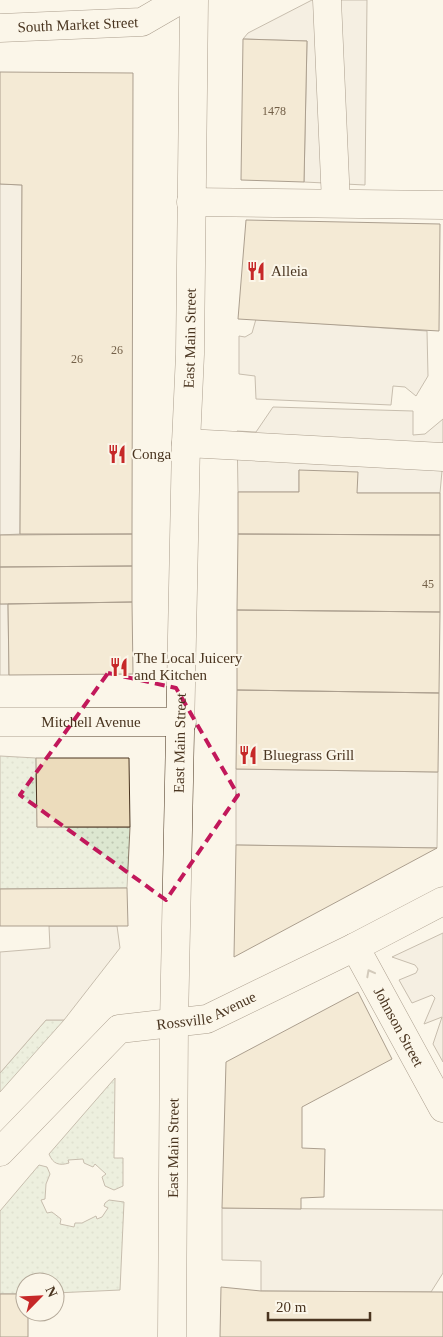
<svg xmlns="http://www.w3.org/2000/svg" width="443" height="1337" font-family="Georgia,serif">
<defs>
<pattern id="grass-dots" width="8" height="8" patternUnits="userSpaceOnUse" patternTransform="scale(1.25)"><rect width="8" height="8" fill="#dce7d0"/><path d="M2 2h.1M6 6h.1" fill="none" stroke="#bec7b2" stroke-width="1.8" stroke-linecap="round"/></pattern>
</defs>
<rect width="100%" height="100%" fill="#fbf6e9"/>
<path fill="url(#grass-dots)" stroke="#887966" d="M 0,756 L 36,758 L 37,827 L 130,827 L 127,888 L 0,889 Z
M 46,1020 L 64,1020 L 0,1092 L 0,1073 Z
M 115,1078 L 114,1158 L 123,1158 L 123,1186 L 114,1190 L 105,1186 L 102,1177 L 106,1174 L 95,1164 L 93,1167 L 84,1163 L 83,1159 L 68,1160 L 69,1163 C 59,1166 53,1164 49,1154 Z
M 39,1165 L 47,1167 L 50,1174 L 46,1184 L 45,1199 L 41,1200 L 47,1213 L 52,1212 L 61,1219 L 60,1224 L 74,1227 L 75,1223 L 82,1223 L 96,1216 L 97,1219 L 102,1217 L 108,1208 L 104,1206 L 105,1203 L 109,1200 L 124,1202 L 120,1290 L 55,1293 L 55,1282 L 25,1282 L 25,1294 L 0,1294 L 0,1211 Z"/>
<path fill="#ede7d9" stroke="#887966" d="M 312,0 L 367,0 L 365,185 L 304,182 L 307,41 L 243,39 L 248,33 Z
M 0,184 L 22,185 L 20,534 L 0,535 Z
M 256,319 L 427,331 L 428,376 L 416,396 L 405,387 L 393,386 L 391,405 L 256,399 L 255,376 L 239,374 L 239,336 L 245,337 L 252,333 Z
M 273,407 L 413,411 L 413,435 L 425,434 L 443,419 L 443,460 L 440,493 L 357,493 L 299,470 L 299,492 L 238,492 L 237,431 L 256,432 Z
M 0,604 L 8,604 L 9,675 L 0,675 Z
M 236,769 L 438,772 L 437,848 L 236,845 Z
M 49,926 L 117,926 L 120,948 L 64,1020 L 46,1020 L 0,1073 L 0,952 L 50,948 Z
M 443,933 L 443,1062 L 433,1044 L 442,1017 L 424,1024 L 435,998 L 432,995 L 412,1003 L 399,980 L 416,973 L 418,969 L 415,965 L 392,957 Z
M 222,1208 L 443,1210 L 443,1273 L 431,1292 L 261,1291 L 261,1261 L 222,1260 Z"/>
<path fill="#ecdcbc" stroke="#4a3520" d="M 243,39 L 307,41 L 304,182 L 241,180 Z
M 0,72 L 133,73 L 132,534 L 20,534 L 22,185 L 0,184 Z
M 246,220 L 440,224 L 439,331 L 238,319 Z
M 299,470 L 358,472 L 357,493 L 440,493 L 440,535 L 238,534 L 238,492 L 299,492 Z
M 132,534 L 132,566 L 0,567 L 0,535 Z
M 238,534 L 440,535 L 440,612 L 237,610 Z
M 132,566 L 132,602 L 0,604 L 0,567 Z
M 132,602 L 133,674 L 9,675 L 8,604 Z
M 237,610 L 440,612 L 439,693 L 237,690 Z
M 237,690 L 439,693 L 438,772 L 236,769 Z
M 36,758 L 129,758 L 130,827 L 37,827 Z
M 236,845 L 437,848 L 234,957 Z
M 127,888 L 128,926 L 0,926 L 0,889 Z
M 358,992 L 392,1059 L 302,1107 L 302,1148 L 325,1149 L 324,1197 L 301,1198 L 301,1209 L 222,1208 L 226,1062 Z
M 221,1287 L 261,1291 L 443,1292 L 443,1337 L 220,1337 Z
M 0,1294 L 25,1294 L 25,1312 L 28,1312 L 28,1337 L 0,1337 Z"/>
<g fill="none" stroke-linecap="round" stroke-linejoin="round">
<g stroke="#4a3520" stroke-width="29">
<g id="minor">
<path d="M 327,0 L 336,203"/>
<path d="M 191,202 L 443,205"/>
<path d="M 186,443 L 443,457"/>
<path id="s1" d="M 0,722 L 182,722"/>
<path id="s2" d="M 355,947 L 443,1108"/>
<path id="s3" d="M 0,1152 L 119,1029 L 207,1019 L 355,947 L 443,901"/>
</g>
</g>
<g stroke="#4a3520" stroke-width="29">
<g id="major">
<path id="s4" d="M 0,28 L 142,22 L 180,0"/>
<path id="s5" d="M 172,1337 L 174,1024 L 186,443 L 190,354 L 194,0"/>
</g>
</g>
<use href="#minor" stroke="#fbf6e9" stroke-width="28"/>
<use href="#major" stroke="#fbf6e9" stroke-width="28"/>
</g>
<defs><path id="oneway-chevron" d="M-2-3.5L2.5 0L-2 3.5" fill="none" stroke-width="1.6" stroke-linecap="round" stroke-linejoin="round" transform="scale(1.25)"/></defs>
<use stroke="#a29684" href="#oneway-chevron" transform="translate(370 973) rotate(-118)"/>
<path d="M0 0H443V1337H0ZM 108,673 L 176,688 L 238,795 L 166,900 L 20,795 Z" fill="#fbf6e9" fill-opacity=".55" fill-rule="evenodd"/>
<path fill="none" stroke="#c2185b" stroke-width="4" stroke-dasharray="10 6" stroke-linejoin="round" d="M 108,673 L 176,688 L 238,795 L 166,900 L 20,795 Z"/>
<defs>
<g id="restaurant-bare" transform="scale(1.5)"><path d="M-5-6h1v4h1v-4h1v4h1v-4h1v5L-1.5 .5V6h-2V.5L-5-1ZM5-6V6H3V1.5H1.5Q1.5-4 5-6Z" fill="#c62828" stroke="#fbf6e9" stroke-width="2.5" paint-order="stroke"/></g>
</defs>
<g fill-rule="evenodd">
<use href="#restaurant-bare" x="256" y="271"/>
<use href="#restaurant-bare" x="117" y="454"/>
<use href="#restaurant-bare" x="119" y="667"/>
<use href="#restaurant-bare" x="248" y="755"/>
</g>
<g text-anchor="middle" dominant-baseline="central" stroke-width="4" stroke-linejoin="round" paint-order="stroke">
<g font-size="12" fill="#725f47">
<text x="274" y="111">1478</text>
<text x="117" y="350">26</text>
<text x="77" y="359">26</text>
<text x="428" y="584">45</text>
</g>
<g font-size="15" fill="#4a3520" stroke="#fbf6e9">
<text stroke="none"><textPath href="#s4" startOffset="78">South Market Street</textPath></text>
<text stroke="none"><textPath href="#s5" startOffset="999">East Main Street</textPath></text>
<text stroke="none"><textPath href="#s1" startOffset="91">Mitchell Avenue</textPath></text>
<text stroke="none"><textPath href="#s5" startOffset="594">East Main Street</textPath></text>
<text stroke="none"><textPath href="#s3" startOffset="261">Rossville Avenue</textPath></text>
<text stroke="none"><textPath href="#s2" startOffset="91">Johnson Street</textPath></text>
<text stroke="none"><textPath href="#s5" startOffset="189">East Main Street</textPath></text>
</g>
<g font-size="15" fill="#4a3520" stroke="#fbf6e9" text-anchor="start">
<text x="271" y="271">Alleia</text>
<text x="132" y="454">Conga</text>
<text x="134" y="658">The Local Juicery<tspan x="134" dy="17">and Kitchen</tspan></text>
<text x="263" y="755">Bluegrass Grill</text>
</g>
</g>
<g transform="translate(40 1297) rotate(66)"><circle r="24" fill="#fbf6e9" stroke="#b4a999"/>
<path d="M0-4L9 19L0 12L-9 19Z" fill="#c62828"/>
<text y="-8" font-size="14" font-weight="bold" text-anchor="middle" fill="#4a3520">N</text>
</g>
<path d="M268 1312v8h102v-8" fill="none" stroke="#4a3520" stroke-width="2.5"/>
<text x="276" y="1312" font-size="15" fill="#4a3520" stroke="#fbf6e9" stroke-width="4" paint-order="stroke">20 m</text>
</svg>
